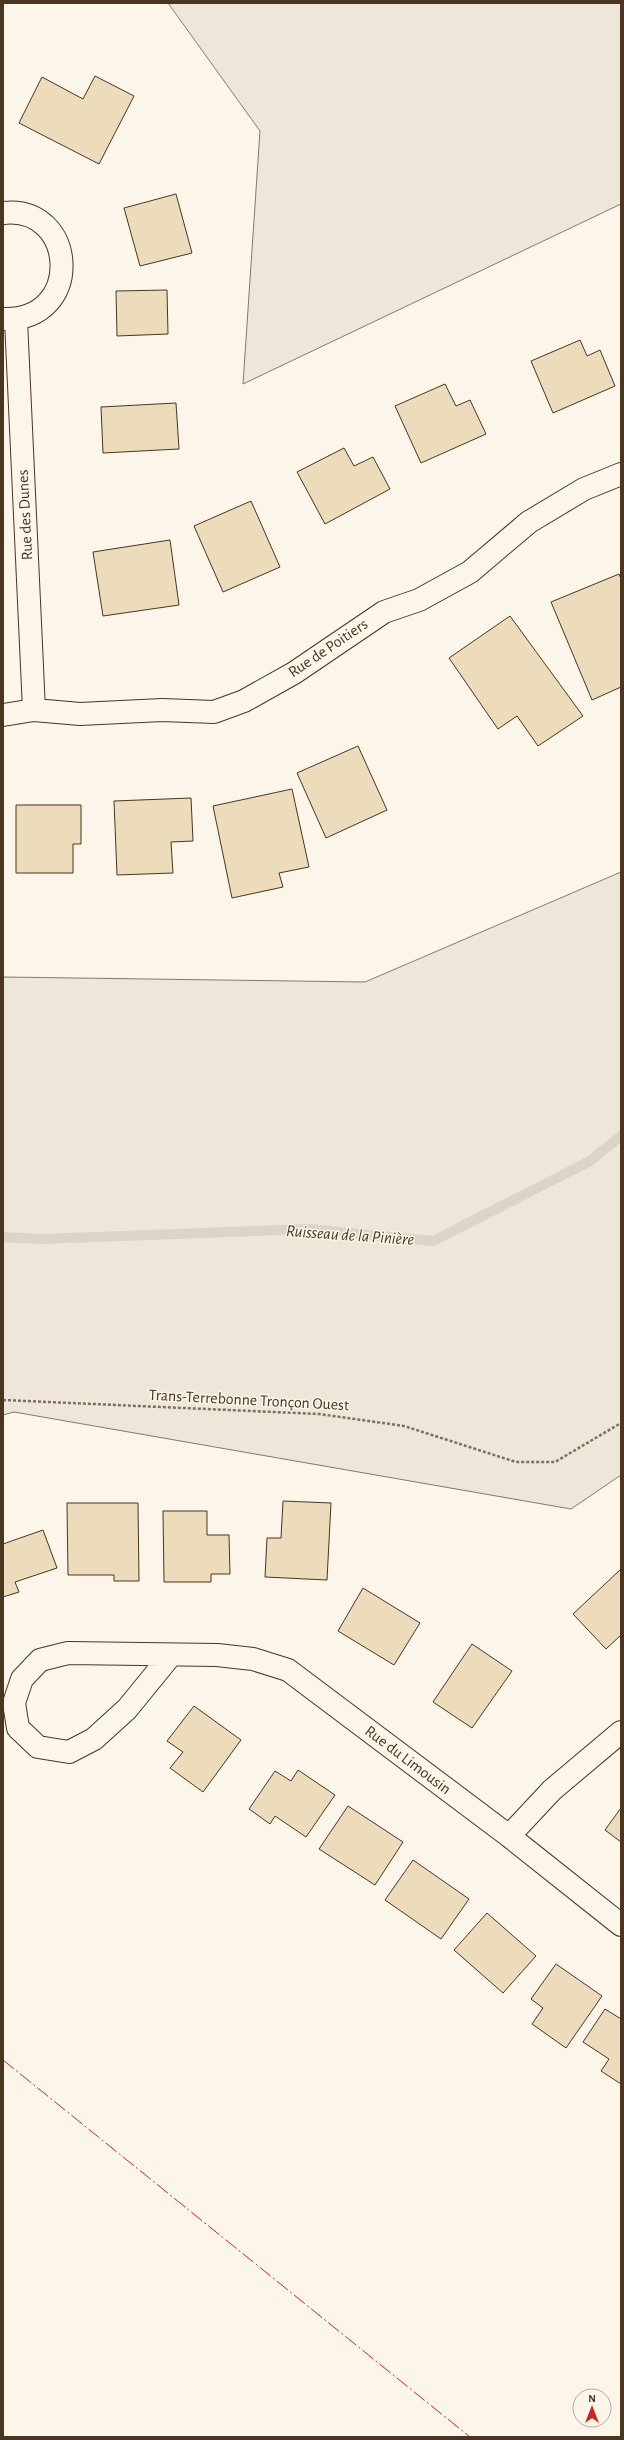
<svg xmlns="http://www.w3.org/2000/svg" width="624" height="2440" font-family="'Alegreya Sans',sans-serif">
<rect width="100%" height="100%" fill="#fbf6e9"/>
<path fill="#ede6d9" stroke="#887966" d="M 168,3 L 621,3 L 621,204 L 243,384 L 260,131 Z
M 621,872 L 621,1475 L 571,1509 L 14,1412 L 3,1415 L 3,977 L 365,982 Z"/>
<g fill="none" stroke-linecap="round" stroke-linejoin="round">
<path stroke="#dcd4c6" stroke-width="10" d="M 3,1237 L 42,1239 L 309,1229 L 433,1241 L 590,1161 L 621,1136"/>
</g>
<path fill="#ecdcbc" stroke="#4a3520" d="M 95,76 L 134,96 L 99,164 L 19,123 L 42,77 L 83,99 Z
M 176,194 L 192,253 L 140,266 L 124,208 Z
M 167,290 L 168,334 L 117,336 L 116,291 Z
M 580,340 L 587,356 L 600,350 L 615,386 L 553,413 L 531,361 Z
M 445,384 L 456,406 L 470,400 L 486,434 L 421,463 L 395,406 Z
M 176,403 L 179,449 L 103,453 L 101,407 Z
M 344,448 L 354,466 L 373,457 L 390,489 L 325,524 L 297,472 Z
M 251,501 L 280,567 L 223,592 L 194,526 Z
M 170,540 L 179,605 L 103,616 L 93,552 Z
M 619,574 L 621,579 L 621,687 L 592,700 L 551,602 Z
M 510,616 L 583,716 L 538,746 L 517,716 L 498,729 L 449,658 Z
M 358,746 L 387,810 L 326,838 L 297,773 Z
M 292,789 L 309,867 L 279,873 L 283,887 L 232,898 L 213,806 Z
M 191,798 L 193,841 L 171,842 L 173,873 L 117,875 L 114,801 Z
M 16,805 L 81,805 L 81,844 L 73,844 L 73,873 L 16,873 Z
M 283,1501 L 331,1503 L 327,1580 L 265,1577 L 267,1538 L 281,1538 Z
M 67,1503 L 138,1503 L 139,1581 L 114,1581 L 114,1575 L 68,1575 Z
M 163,1511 L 207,1511 L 207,1535 L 229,1535 L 230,1574 L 211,1574 L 211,1582 L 164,1582 Z
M 43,1530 L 57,1568 L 15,1582 L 19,1592 L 3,1597 L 3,1544 Z
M 621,1569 L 621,1635 L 606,1649 L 573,1614 Z
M 363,1588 L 420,1623 L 394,1665 L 338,1631 Z
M 472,1644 L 512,1671 L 472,1728 L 433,1702 Z
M 194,1706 L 241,1740 L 203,1792 L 170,1768 L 183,1752 L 167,1741 Z
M 298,1770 L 335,1795 L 306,1837 L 275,1816 L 270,1824 L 249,1809 L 275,1771 L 291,1781 Z
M 348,1806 L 403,1842 L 375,1885 L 319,1849 Z
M 621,1808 L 621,1842 L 605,1830 Z
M 413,1860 L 469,1899 L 441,1939 L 385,1900 Z
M 487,1913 L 536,1956 L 503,1993 L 454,1950 Z
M 556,1964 L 602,1996 L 566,2048 L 532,2024 L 543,2008 L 531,1999 Z
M 605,2009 L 621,2019 L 621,2084 L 601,2071 L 609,2059 L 583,2042 Z"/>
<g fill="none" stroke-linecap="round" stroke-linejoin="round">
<g stroke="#4a3520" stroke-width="24">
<path id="minor" d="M 3,213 C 77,204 85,322 3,319
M 16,320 L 34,710
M 3,715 L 34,710 L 80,714 L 162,710 L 214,712 L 244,701 L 294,673 L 384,612 L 419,600 L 470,572 L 529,522 L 584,489 L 621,474
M 171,1655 L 127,1709 L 94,1739 L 69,1752 L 38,1747 L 18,1728 L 14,1703 L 22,1679 L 40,1660 L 68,1653 L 217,1655 L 253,1659 L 288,1670 L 509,1836 L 621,1925
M 509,1836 L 552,1790 L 621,1732"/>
</g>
<path stroke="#7f6f5c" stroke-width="2.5" stroke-dasharray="3 2" stroke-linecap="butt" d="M 3,1400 L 319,1414 L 404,1426 L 516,1462 L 555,1462 L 621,1423"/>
<use href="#minor" stroke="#fbf6e9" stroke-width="22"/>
<path stroke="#c62828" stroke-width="1" stroke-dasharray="14 3 2 3" stroke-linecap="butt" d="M 3,2060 L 470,2437"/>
</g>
<g text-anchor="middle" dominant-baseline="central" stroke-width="3" stroke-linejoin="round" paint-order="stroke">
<g font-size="16" fill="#4a3520" stroke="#fbf6e9">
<text transform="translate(25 515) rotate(-93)">Rue des Dunes</text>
<text transform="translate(328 648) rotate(-34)">Rue de Poitiers</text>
<text transform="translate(249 1400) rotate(3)">Trans-Terrebonne Tronçon Ouest</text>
<text transform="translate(408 1760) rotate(37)">Rue du Limousin</text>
</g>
<g font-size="17" font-style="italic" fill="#4a3520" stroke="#fbf6e9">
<text transform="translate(350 1235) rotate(4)">Ruisseau de la Pinière</text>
</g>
</g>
<rect width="624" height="2440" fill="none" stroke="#4a3520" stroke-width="8"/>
<g transform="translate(592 2408)"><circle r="19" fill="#fbf6e9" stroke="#b4a999"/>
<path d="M0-3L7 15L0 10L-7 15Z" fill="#c62828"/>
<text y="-6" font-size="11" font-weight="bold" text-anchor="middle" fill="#4a3520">N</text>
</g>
</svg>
